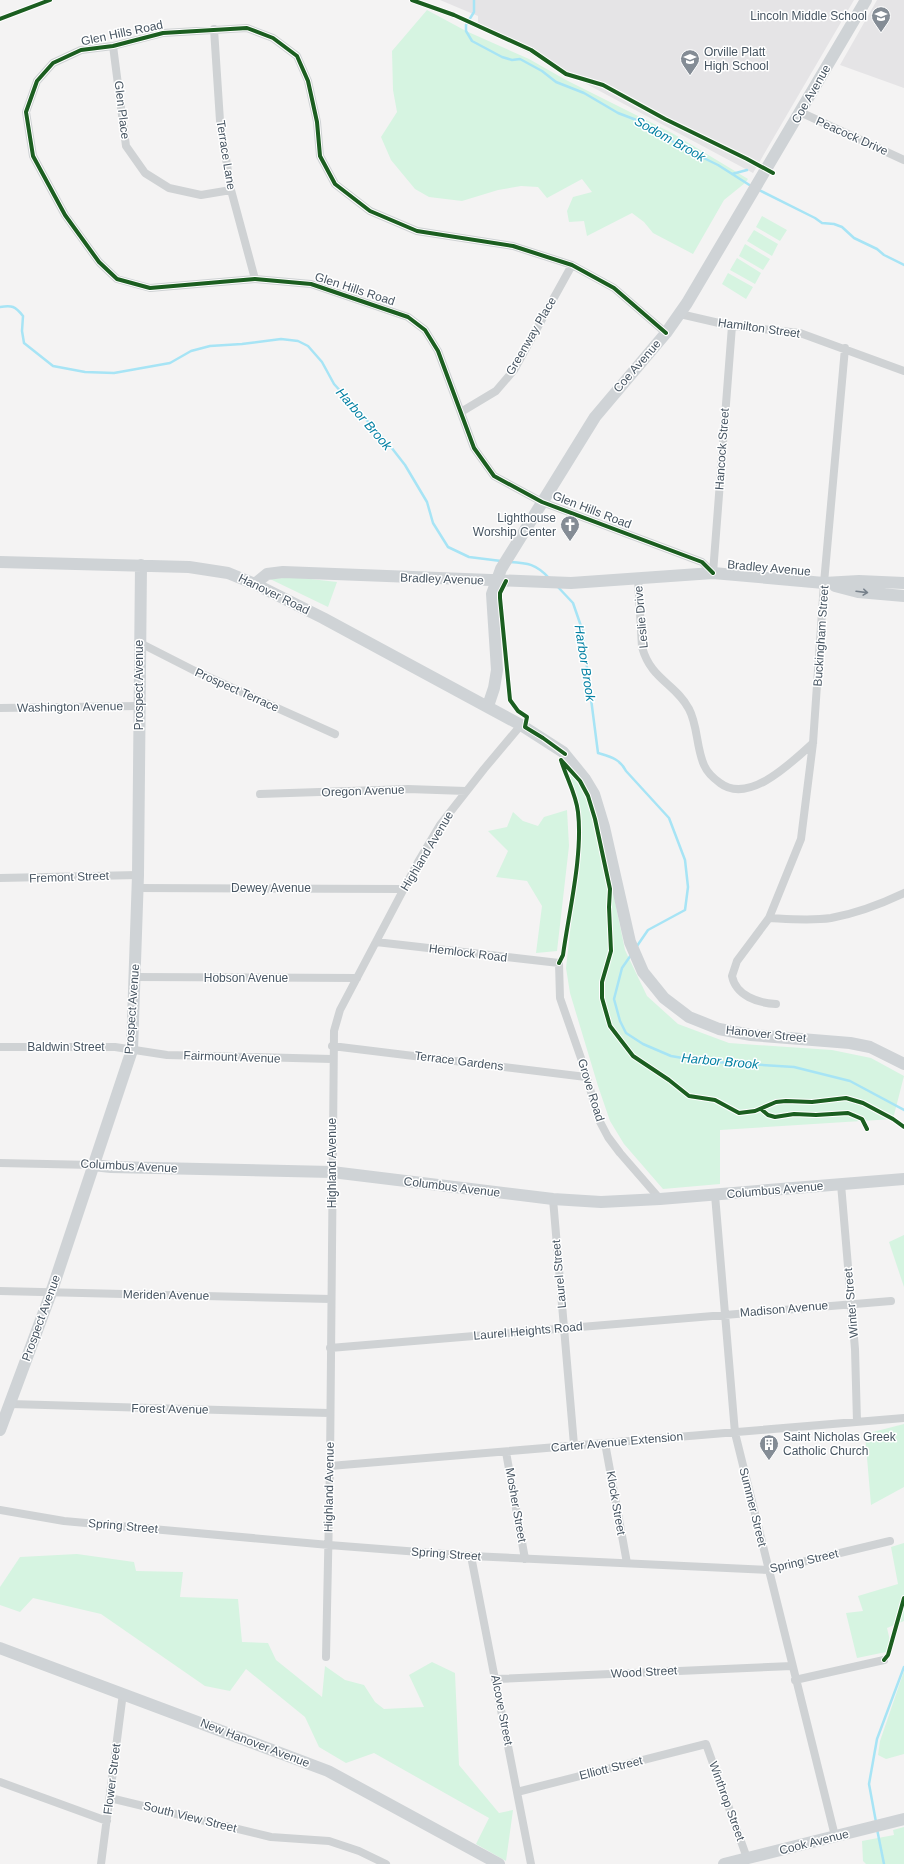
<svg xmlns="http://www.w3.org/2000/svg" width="904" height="1864" font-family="Helvetica,sans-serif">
<rect width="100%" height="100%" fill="#f4f3f3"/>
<path fill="#e5e4e6" d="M 440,0 L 854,0 L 753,173 L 478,26 L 478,16 Z
M 877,0 L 904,0 L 904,88 L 840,65 Z"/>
<path fill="#d6f4e1" d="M 427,10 L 466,31 L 529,59 L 566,80 L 672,133 L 748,179 L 745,183 L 724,200 L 693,254 L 653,233 L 644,222 L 632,213 L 587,236 L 584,221 L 569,222 L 567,211 L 573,197 L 592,192 L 582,179 L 547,198 L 538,187 L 521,186 L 498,190 L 462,201 L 429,197 L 415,189 L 391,160 L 381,137 L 397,112 L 393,90 L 392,51 Z
M 762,216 L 787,230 L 780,241 L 756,227 Z
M 754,230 L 778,244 L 772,256 L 747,241 Z
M 745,244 L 770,259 L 763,270 L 739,256 Z
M 737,258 L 761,273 L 755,284 L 730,270 Z
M 728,273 L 753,287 L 746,299 L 722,284 Z
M 284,578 L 302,578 L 337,582 L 328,607 L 270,579 Z
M 566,758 L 583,781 L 596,810 L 625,950 L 647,996 L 678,1024 L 729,1043 L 832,1050 L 871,1058 L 904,1076 L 893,1119 L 720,1130 L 720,1184 L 663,1189 L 624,1144 L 610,1121 L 598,1086 L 570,993 L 566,968 L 577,870 L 579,827 L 572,790 L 563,763 Z
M 567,810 L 569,846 L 557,951 L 536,953 L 542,906 L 527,881 L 496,877 L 508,851 L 488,831 L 507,827 L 513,812 L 523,821 L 538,826 L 544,817 Z
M 904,1235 L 904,1287 L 889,1242 Z
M 904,1424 L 904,1487 L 871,1505 L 865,1434 Z
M 904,1543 L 904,1621 L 887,1628 L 891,1645 L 886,1652 L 857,1658 L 846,1613 L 863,1611 L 858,1596 L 898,1584 L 891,1547 Z
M 77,1554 L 134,1562 L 136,1571 L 183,1572 L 180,1597 L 238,1599 L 242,1642 L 268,1643 L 276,1660 L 322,1697 L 325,1666 L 345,1680 L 364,1685 L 375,1702 L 384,1709 L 424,1707 L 409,1675 L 432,1662 L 455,1673 L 459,1765 L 499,1813 L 513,1810 L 506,1861 L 476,1844 L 489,1818 L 374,1753 L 346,1763 L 319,1747 L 305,1717 L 246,1669 L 230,1691 L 205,1686 L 101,1614 L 33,1598 L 20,1612 L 0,1605 L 0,1587 L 20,1557 Z
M 904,1671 L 904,1754 L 886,1759 L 878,1755 L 880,1741 Z
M 904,1827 L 904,1864 L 866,1864 L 863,1861 L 862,1841 L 894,1835 L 893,1830 Z"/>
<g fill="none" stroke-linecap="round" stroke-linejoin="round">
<path stroke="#a7e4f5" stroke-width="2.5" d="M 474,0 L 474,12 L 466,25 L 466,31 L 472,41 L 502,57 L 512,60 L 520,59 L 542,71 L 556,82 L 584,93 L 618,113 L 639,121 L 685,149 L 718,165 L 751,186
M 732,174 L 747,170
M 757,189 L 815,218 L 822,223 L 834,224 L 842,227 L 854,238 L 877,249 L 884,255 L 904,265
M 0,307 C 12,305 15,306 23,316 L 22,331 L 24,343 L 53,366 L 85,372 L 114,373 L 170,363 L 191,351 L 210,346 L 242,344 L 281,339 L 298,341 L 308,346 L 322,362 L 334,384 L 391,447 L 405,465 L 427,502 L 433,523 L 448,547 L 469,557 L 501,561
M 510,562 C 528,563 536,564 549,578
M 557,586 L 573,603 L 582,629 L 598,753 C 611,757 620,759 626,771 L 669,818 L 685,860 L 688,887 L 685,910 L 648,930 L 637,946
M 631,955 L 622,968 L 614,999 L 620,1021 L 626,1033 L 643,1044 L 671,1056 L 700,1061 L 794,1067 L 850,1081 L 904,1110
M 876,1822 L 869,1784 L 877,1739 L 904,1667
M 877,1829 L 884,1864"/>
<path stroke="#cfd2d4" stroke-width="8" d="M 214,29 L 220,121 L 231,190 L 255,279
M 113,46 L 126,146 L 145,173 L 169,188 L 201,195 L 231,190
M 800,112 L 904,160
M 680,314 L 732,326 L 800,333 L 904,371
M 666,333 L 614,288 L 572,265 L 513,246 L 417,231 L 370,211 L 335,184 L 320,156 L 317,122 L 308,81 L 297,56 L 273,38 L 247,28 L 163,33 L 113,46 L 81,50 L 53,63 L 37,81 L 26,112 L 33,156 L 65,215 L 99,262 L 117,279 L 150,288 L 255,279 L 311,284 L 408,317 L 425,330 L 438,351 L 474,448 L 494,476 L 542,502 L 702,562 L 713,573
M 461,412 L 496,391 L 514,370 L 572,265
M 713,573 L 732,326
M 638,579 L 642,647 C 651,680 675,683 689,709 C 698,726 696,747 704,765 C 707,772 713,778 720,783 C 749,805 792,762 813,743
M 140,643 L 195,671 L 335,734
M 0,708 L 139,706
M 260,794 L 408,789 L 466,791
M 0,878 L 138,875
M 137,888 L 404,889
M 769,918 C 789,919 811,921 831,918 C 857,913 881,904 904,893
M 376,942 L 559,963 L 560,998 L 582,1061 L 599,1120 L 608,1137 L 620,1153 L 660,1199
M 135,977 L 357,978
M 776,1004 C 758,1003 736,996 732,976 L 737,961 L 769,918 L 801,839 L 813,743 L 824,583 L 845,348
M 332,1046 L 586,1077
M 0,1047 L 115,1047 L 167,1055 L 332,1059
M 0,1163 L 93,1165
M 841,1184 L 855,1349 L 857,1422
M 715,1195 L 735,1433 L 835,1836
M 553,1199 L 574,1445
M 0,1291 L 331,1299
M 330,1348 L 891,1301
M 10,1404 L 329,1413
M 605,1443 L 627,1563
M 506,1452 L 525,1559
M 330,1466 L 904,1418
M 0,1510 L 64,1521 L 329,1545 L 471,1556 L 769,1570 L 890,1541
M 471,1556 L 531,1864
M 326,1657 L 330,1466 L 334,1031 L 340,1010 L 418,862 L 440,825 L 484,769 L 521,725
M 496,1679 L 792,1666
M 795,1680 L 884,1660
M 0,1782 L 107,1821
M 517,1792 L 706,1744 L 747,1858
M 110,1798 L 271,1837 L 329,1841 L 359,1851 L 386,1864
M 101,1864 L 123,1693"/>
<path stroke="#cfd3d6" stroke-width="12" d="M 0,562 L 189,567 L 228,573 L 255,584 L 323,618 L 521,725 L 563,752 L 585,779 L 594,794 L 604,827 L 630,942 L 643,972 L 664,998 L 689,1017 L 719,1029 L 751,1035 L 850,1043 L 870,1047 L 904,1064
M 255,584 L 267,574 L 283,572 L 571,583 L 713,573 L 824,583 L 859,581 L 904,583
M 835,586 L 858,592 L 904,596
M 488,706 L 494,688 L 497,670 L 492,594 L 501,569 L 595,417 L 666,333 L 687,303 L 866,0
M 93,1165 L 111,1167 L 332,1172 L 553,1199 L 601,1202 L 660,1199 L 904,1179
M 0,1430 L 51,1293 L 132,1050 L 138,875 L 141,565
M 0,1648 L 328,1771 L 499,1864
M 724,1864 L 904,1819"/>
<g stroke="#fff" stroke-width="6">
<path id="cycleway" d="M 412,0 L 454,15 L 531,50 L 566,74 L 603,85 L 665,119 L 747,159 L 773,173
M 0,19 L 50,0
M 666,333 L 614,288 L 572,265 L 513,246 L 417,231 L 370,211 L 335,184 L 320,156 L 317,122 L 308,81 L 297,56 L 273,38 L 247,28 L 163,33 L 113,46 L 81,50 L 53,63 L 37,81 L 26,112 L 33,156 L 65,215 L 99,262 L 117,279 L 150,288 L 255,279 L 311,284 L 408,317 L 425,330 L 438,351 L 474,448 L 494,476 L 542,502 L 702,562 L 713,573
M 506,581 L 500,593 L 500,598 L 510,700 L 518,711 L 527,717 L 525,727 L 543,738 L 565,754
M 561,760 L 580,781 L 588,796 L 595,819 L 610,889 L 609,907 L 611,951 L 602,982 L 602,998 L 610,1026 L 633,1056 L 669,1080 L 689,1096 L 715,1100 L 739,1113 L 755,1111 L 776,1102 L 786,1101 L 812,1102 L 846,1098 L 863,1103 L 893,1119 L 904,1127
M 559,963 L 563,955 C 569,911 583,855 578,812 C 576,794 566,777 561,760
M 761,1109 L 768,1115 L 775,1117 L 794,1114 L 816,1115 L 848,1113 L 862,1119 L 867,1129
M 884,1660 L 888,1655 L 904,1598"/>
</g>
<use href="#cycleway" stroke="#1b5e20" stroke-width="4"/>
</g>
<defs><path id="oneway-shaft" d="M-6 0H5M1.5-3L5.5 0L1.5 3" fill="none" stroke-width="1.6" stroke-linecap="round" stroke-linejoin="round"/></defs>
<use stroke="#77818b" href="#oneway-shaft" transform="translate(862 592) rotate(7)"/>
<defs>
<g id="school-pin" transform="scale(1)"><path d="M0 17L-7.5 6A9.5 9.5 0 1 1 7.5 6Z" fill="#848c95" stroke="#fff"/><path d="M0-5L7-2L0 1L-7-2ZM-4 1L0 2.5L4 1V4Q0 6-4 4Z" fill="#fff"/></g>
<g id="church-pin" transform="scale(1)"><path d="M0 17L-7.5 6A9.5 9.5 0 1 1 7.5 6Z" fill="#848c95" stroke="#fff"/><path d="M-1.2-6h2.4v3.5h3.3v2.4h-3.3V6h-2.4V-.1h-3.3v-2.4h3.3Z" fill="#fff"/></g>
<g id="building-pin" transform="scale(1)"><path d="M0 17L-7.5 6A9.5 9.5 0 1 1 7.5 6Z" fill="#848c95" stroke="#fff"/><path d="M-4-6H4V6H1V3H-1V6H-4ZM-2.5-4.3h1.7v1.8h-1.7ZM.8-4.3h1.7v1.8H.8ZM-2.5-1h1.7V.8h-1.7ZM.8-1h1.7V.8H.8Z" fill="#fff"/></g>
</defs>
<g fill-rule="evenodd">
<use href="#school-pin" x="881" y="16"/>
<use href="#school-pin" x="690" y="59"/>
<use href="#church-pin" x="570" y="525"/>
<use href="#building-pin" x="769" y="1444"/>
</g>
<g text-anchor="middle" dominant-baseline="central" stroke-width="3" stroke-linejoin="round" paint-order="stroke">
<g font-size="12" fill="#475562" stroke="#fff" text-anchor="end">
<text x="867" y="16">Lincoln Middle School</text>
<text x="704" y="52" text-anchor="start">Orville Platt<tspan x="704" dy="14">High School</tspan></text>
<text x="556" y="518">Lighthouse<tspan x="556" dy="14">Worship Center</tspan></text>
<text x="783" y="1437" text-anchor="start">Saint Nicholas Greek<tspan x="783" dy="14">Catholic Church</tspan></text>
</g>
<g font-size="12" fill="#475562" stroke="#fff">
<text transform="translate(122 33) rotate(-12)">Glen Hills Road</text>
<text transform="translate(811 94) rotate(-60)">Coe Avenue</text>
<text transform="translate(122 110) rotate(83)">Glen Place</text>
<text transform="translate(852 136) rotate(24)">Peacock Drive</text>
<text transform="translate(226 155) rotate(81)">Terrace Lane</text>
<text transform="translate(355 289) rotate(18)">Glen Hills Road</text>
<text transform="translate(759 328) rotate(8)">Hamilton Street</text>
<text transform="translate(531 336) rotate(-60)">Greenway Place</text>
<text transform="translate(637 366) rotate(-49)">Coe Avenue</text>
<text transform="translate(722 449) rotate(-86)">Hancock Street</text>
<text transform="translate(592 510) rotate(21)">Glen Hills Road</text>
<text transform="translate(769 568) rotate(5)">Bradley Avenue</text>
<text transform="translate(442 579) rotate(2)">Bradley Avenue</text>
<text transform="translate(274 594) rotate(26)">Hanover Road</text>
<text transform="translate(641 617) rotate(-95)">Leslie Drive</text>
<text transform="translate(821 636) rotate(-86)">Buckingham Street</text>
<text transform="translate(139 685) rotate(-90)">Prospect Avenue</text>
<text transform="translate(237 690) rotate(24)">Prospect Terrace</text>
<text transform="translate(70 707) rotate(-1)">Washington Avenue</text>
<text transform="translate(363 791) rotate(-2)">Oregon Avenue</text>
<text transform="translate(427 851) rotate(-59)">Highland Avenue</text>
<text transform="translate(69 877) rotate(-2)">Fremont Street</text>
<text x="271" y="888">Dewey Avenue</text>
<text transform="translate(468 953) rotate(7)">Hemlock Road</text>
<text x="246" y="978">Hobson Avenue</text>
<text transform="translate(132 1009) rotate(-86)">Prospect Avenue</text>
<text transform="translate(766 1034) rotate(6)">Hanover Street</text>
<text x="66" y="1047">Baldwin Street</text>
<text transform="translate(232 1057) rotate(2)">Fairmount Avenue</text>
<text transform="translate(459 1061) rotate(7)">Terrace Gardens</text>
<text transform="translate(591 1090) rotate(73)">Grove Road</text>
<text transform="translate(332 1163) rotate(-90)">Highland Avenue</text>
<text transform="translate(129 1166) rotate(3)">Columbus Avenue</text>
<text transform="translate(452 1187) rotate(7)">Columbus Avenue</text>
<text transform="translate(775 1190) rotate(-5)">Columbus Avenue</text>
<text transform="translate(559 1274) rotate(-95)">Laurel Street</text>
<text transform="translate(166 1295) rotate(1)">Meriden Avenue</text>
<text transform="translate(851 1303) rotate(-95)">Winter Street</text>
<text transform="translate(784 1309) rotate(-5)">Madison Avenue</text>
<text transform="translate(41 1318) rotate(-70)">Prospect Avenue</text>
<text transform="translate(528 1331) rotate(-5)">Laurel Heights Road</text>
<text transform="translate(170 1409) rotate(1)">Forest Avenue</text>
<text transform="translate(617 1442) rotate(-5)">Carter Avenue Extension</text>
<text transform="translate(329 1487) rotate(-89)">Highland Avenue</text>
<text transform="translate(616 1503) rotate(80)">Klock Street</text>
<text transform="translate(516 1505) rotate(80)">Mosher Street</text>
<text transform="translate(753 1507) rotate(76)">Summer Street</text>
<text transform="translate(123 1526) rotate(5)">Spring Street</text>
<text transform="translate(446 1554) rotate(4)">Spring Street</text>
<text transform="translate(804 1561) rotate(-13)">Spring Street</text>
<text transform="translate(644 1672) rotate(-3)">Wood Street</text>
<text transform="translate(502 1710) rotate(79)">Alcove Street</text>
<text transform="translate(255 1743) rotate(21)">New Hanover Avenue</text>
<text transform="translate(611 1768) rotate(-14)">Elliott Street</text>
<text transform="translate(112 1779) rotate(-83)">Flower Street</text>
<text transform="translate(727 1801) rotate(70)">Winthrop Street</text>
<text transform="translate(190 1817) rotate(14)">South View Street</text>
<text transform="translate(814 1842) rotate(-14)">Cook Avenue</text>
</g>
<g font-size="13" font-style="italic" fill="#0380a3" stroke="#fff">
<text transform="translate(670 139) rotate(29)">Sodom Brook</text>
<text transform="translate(364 419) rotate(49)">Harbor Brook</text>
<text transform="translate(585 663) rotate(81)">Harbor Brook</text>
<text transform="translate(720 1061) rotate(5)">Harbor Brook</text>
</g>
</g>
</svg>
